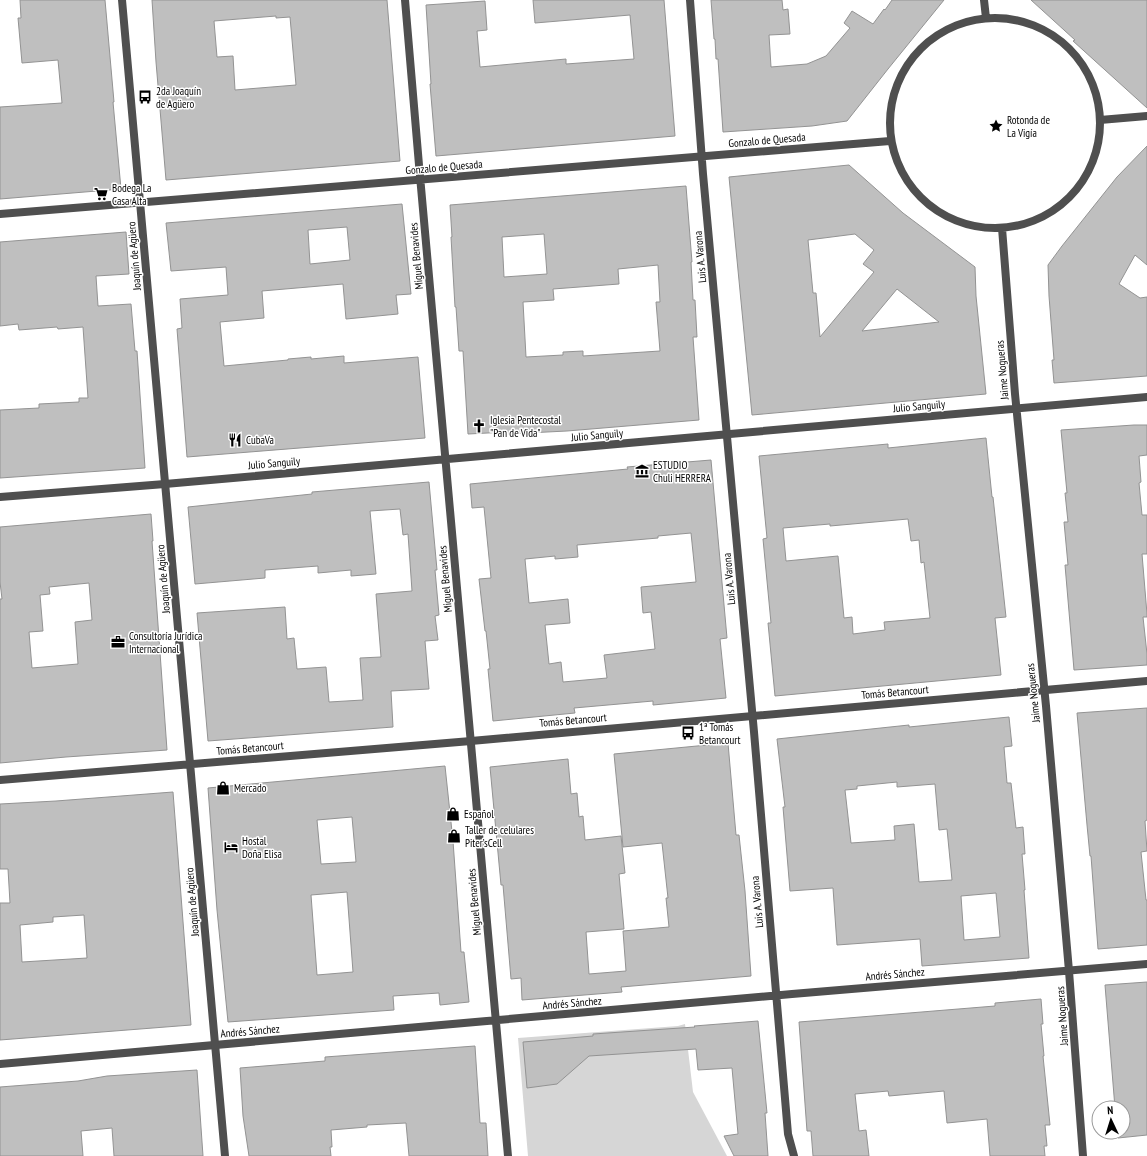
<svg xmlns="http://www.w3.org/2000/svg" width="1147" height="1156" font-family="'PT Sans Narrow',sans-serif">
<rect width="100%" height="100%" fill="#fff"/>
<path fill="#d6d6d6" d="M 685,1024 L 693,1092 L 727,1156 L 528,1156 L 518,1038 L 678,1026 Z"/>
<path fill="#bfbfbf" stroke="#939393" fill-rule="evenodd" d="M 20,0 L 105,0 L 114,102 L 113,102 L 121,189 L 0,199 L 0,107 L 62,103 L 58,60 L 22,63 L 18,18 L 21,18 Z
M 152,0 L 387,0 L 400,161 L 166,180 L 156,62 ZM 276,16 L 276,18 L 290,17 L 296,85 L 235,90 L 233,56 L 217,57 L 214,21 Z
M 533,0 L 664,0 L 675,136 L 436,156 L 430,84 L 431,84 L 426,5 L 485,1 L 487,30 L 477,31 L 480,67 L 566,59 L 566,64 L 634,59 L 630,15 L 535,23 Z
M 711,0 L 782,0 L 783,10 L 788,9 L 790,34 L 769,35 L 771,67 L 807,64 L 826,56 L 850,28 L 844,23 L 852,11 L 873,24 L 884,9 L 885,10 L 892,0 L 944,0 L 888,69 L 847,121 L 812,126 L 723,132 L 718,59 L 716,59 L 715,39 L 714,39 Z
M 1031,0 L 1147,0 L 1147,108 L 1073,41 L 1075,40 Z
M 1147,146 L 1147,265 L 1135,255 L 1119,284 L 1140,298 L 1147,297 L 1147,376 L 1054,383 L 1052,360 L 1054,360 L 1049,296 L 1048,265 L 1062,246 L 1117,177 Z
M 849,165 L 903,213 L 975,267 L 976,296 L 986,394 L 752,415 L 729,177 ZM 855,234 L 874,250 L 863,264 L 874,272 L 820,337 L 816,293 L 813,293 L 808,240 ZM 897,289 L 939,322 L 862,331 Z
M 686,186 L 692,262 L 691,262 L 693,300 L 695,300 L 697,337 L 693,337 L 699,420 L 567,431 L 507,434 L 507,432 L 468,434 L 463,351 L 459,351 L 456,307 L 455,307 L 451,237 L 452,237 L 450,205 ZM 544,234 L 547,274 L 504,277 L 502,237 ZM 658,265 L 660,302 L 656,302 L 660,351 L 583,356 L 583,351 L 563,352 L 563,355 L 526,357 L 523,302 L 554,300 L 553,289 L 619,284 L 618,269 Z
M 402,204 L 411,294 L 396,295 L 398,314 L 346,319 L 343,284 L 262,291 L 264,318 L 220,322 L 224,366 L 288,360 L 288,359 L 311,357 L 311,359 L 344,356 L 344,363 L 418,357 L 425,438 L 187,457 L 177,329 L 182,328 L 180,299 L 228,295 L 226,267 L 171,271 L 166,223 ZM 347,227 L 350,260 L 310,264 L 308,230 Z
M 126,232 L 129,274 L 96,276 L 98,306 L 131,304 L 135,351 L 137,351 L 145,468 L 0,478 L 0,410 L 39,408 L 39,404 L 79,402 L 79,398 L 88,398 L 83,327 L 58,329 L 57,327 L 19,330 L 18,324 L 0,326 L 0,242 Z
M 1134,425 L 1147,425 L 1147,455 L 1139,456 L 1141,482 L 1139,483 L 1142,515 L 1147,515 L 1147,554 L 1142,554 L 1147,614 L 1147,617 L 1143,617 L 1147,654 L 1147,665 L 1074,670 L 1065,565 L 1068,565 L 1064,522 L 1068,522 L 1065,493 L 1067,493 L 1061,430 Z
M 986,438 L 992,497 L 993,497 L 1006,617 L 995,618 L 1001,675 L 775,696 L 768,623 L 771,623 L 763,539 L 767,538 L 759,456 L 888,444 L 888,448 ZM 908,519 L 911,541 L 919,540 L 921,563 L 924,562 L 930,618 L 884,622 L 885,630 L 853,634 L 852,617 L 844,618 L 838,556 L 786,561 L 783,528 L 830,524 L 830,526 Z
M 711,460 L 727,638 L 720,639 L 726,698 L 653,705 L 653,701 L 574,708 L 575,713 L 493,721 L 488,669 L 490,669 L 486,631 L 485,631 L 479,579 L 491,578 L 484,507 L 472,508 L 470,484 L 628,469 L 627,467 ZM 691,533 L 696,582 L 641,587 L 643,613 L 651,612 L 655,649 L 604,655 L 607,678 L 563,682 L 561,662 L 549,664 L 545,625 L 570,623 L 568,599 L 529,603 L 525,559 L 555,556 L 555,559 L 578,557 L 577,545 L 658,538 L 658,536 Z
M 429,482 L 437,570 L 435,570 L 439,615 L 435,616 L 438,640 L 425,641 L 429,689 L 391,691 L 393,727 L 208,741 L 197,613 L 285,607 L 287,639 L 294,638 L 297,669 L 326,667 L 329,702 L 363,700 L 360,658 L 381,657 L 376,594 L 412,591 L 408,534 L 403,535 L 400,509 L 370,511 L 376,574 L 351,576 L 351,570 L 318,573 L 318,566 L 265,570 L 265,578 L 195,584 L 188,507 L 312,494 L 312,492 Z
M 151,514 L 153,541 L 152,541 L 167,750 L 66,757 L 0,763 L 0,599 L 2,599 L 0,582 L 0,527 ZM 89,583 L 92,620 L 75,622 L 78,664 L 32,668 L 29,632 L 43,631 L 40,595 L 50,594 L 49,587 Z
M 1147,708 L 1147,820 L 1145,821 L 1147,851 L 1141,852 L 1146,900 L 1147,900 L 1147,945 L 1098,949 L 1091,856 L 1090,856 L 1087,825 L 1077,713 Z
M 1009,717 L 1012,746 L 1004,747 L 1007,783 L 1011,783 L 1016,828 L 1023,827 L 1025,854 L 1022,854 L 1025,890 L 1024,890 L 1029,958 L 922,966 L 920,939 L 837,945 L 833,888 L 790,891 L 783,807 L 785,807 L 777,739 L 909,725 L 909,727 ZM 897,782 L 897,787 L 935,784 L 939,830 L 947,829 L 952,880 L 919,882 L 914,824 L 894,826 L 895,840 L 851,843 L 845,790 L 857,789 L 857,786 ZM 996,893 L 1000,937 L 964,940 L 961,896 Z
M 728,743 L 736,835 L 739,835 L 745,891 L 751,976 L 621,987 L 622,992 L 522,1000 L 521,978 L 511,979 L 503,885 L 501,885 L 490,767 L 568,759 L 571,794 L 577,793 L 579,817 L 583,816 L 585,840 L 621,836 L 625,873 L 619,874 L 624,929 L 586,932 L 589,974 L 626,971 L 623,931 L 669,927 L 666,898 L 668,898 L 662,843 L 623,847 L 614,754 Z
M 445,766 L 453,841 L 461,952 L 464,952 L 469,1002 L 440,1005 L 439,993 L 393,996 L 394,1010 L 228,1022 L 217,910 L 208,788 ZM 352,817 L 356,862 L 321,864 L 317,820 ZM 347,892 L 353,972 L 317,975 L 311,895 Z
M 173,792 L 191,1025 L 0,1040 L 0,903 L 10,903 L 8,869 L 0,869 L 0,804 L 56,801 ZM 84,915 L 87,958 L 22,962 L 20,925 L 53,922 L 53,917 Z
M 1147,982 L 1147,1135 L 1118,1138 L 1117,1132 L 1123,1132 L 1123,1108 L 1115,1108 L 1105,985 Z
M 1041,999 L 1043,1024 L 1041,1024 L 1044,1056 L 1043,1056 L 1050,1125 L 1045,1125 L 1047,1146 L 1044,1146 L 1045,1156 L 990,1156 L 987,1119 L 947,1123 L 944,1091 L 889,1096 L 888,1091 L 855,1094 L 859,1131 L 866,1130 L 869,1156 L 813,1156 L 811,1131 L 807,1131 L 799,1022 L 995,1006 L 995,1003 Z
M 758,1021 L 767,1113 L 765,1113 L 768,1156 L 734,1156 L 724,1136 L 738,1134 L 732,1068 L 698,1070 L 696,1049 L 589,1056 L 557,1084 L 527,1088 L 523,1042 L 593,1036 L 593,1034 L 695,1027 L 694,1026 Z
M 475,1046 L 480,1123 L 486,1123 L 488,1156 L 409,1156 L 406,1123 L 367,1125 L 367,1127 L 331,1130 L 332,1147 L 330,1147 L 331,1156 L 249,1156 L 243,1116 L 240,1068 L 325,1061 L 325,1057 Z
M 197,1070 L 203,1156 L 114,1156 L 112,1128 L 81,1131 L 83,1156 L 0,1156 L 0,1087 L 78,1081 L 107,1076 Z"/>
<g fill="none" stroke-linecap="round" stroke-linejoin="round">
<path stroke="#4f4f4f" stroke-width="8" d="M 405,0 L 419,165 L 508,1156
M 690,0 L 703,174 L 754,732 L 788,1134 L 794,1156
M 984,0 L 986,18
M890 123a105 105 0 1 1 210 0a105 105 0 1 1-210 0Z
M 1100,120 L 1147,116
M 0,214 L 890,141
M 1002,228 L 1015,394 L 1046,706 L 1069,971 L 1083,1156
M 0,497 L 165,484 L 1147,397
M 0,1064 L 792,994 L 1147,964"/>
<path stroke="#4f4f4f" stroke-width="8" d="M 122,0 L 225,1156
M 0,780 L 471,741 L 1147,681"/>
</g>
<defs>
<g id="bus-bare" transform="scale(1.08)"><path d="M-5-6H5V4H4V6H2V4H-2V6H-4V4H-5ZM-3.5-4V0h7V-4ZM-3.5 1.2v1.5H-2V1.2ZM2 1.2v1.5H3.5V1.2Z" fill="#000" stroke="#fff" stroke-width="2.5" paint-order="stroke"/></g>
<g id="sight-bare" transform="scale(1.08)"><path d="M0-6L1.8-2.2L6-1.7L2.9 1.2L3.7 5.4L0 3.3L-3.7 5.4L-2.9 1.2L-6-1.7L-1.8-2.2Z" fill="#000" stroke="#fff" stroke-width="2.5" paint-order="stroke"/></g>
<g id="supermarket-bare" transform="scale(1.08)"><path d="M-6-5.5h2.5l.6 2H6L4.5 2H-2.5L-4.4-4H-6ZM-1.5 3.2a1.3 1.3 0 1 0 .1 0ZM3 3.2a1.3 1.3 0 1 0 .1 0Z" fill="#000" stroke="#fff" stroke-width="2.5" paint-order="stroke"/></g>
<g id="church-bare" transform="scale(1.08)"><path d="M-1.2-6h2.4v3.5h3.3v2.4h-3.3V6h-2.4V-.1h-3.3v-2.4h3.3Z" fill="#000" stroke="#fff" stroke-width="2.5" paint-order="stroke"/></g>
<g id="restaurant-bare" transform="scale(1.08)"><path d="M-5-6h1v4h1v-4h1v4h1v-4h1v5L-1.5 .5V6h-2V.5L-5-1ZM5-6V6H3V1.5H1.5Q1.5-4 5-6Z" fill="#000" stroke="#fff" stroke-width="2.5" paint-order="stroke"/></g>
<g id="museum-bare" transform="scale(1.08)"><path d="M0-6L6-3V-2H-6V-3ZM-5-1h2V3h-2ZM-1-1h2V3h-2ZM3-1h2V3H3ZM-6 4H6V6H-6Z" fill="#000" stroke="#fff" stroke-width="2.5" paint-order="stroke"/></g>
<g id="office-bare" transform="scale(1.08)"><path d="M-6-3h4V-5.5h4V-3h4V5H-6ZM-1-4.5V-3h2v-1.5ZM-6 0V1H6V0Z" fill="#000" stroke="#fff" stroke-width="2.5" paint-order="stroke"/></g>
<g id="shop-bare" transform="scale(1.08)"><path d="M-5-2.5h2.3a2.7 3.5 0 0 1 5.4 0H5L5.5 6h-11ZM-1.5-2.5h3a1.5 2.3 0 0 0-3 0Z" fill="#000" stroke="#fff" stroke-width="2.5" paint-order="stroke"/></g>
<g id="hotel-bare" transform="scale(1.08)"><path d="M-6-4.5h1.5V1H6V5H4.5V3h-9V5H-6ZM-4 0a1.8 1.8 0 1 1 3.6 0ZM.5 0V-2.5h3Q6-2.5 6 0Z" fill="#000" stroke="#fff" stroke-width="2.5" paint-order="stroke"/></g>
</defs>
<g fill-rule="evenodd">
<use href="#bus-bare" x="145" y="97"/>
<use href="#sight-bare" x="996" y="126"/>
<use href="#supermarket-bare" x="101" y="194"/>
<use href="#church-bare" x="479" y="426"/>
<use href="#restaurant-bare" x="235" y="440"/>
<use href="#museum-bare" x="642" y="471"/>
<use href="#office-bare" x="118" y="642"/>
<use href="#bus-bare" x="688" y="733"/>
<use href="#shop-bare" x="223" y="788"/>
<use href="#shop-bare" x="453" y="814"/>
<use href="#shop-bare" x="454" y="836"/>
<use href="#hotel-bare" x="231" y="847"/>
</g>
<g text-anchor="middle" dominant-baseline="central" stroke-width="3" stroke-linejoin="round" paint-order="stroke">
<g font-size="11" fill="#000" stroke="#fff" text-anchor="start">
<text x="156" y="91">2da Joaquín<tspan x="156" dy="13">de Agüero</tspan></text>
<text x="1007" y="120">Rotonda de<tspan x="1007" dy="13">La Vigía</tspan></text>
<text x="112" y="188">Bodega La<tspan x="112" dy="13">Casa Alta</tspan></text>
<text x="490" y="420">Iglesia Pentecostal<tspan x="490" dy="13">"Pan de Vida"</tspan></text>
<text x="246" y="440">CubaVa</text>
<text x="653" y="465">ESTUDIO<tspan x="653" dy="13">Chuli HERRERA</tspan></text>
<text x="129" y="636">Consultoría Jurídica<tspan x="129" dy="13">Internacional</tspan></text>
<text x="699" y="727">1ª Tomás<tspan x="699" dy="13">Betancourt</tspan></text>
<text x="234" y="788">Mercado</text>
<text x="464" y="814">Español</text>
<text x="465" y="830">Taller de celulares<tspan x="465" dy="13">Piter’sCell</tspan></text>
<text x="242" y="841">Hostal<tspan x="242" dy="13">Doña Elisa</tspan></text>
</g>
<g font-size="11" fill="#000" stroke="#fff">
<text transform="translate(767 140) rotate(-5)">Gonzalo de Quesada</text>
<text transform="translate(444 167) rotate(-5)">Gonzalo de Quesada</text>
<text transform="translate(134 256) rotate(-95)">Joaquín de Agüero</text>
<text transform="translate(416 256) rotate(-95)">Miguel Benavides</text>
<text transform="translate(700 257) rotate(-95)">Luis A. Varona</text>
<text transform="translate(1002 370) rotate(-95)">Jaime Nogueras</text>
<text transform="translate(919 406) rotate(-5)">Julio Sanguily</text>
<text transform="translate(597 435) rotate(-5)">Julio Sanguily</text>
<text transform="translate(274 463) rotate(-5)">Julio Sanguily</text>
<text transform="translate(163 579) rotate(-95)">Joaquín de Agüero</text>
<text transform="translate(445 579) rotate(-95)">Miguel Benavides</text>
<text transform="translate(729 579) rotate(-95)">Luis A. Varona</text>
<text transform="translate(895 692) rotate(-5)">Tomás Betancourt</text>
<text transform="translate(1033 693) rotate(-96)">Jaime Nogueras</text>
<text transform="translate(573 720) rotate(-5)">Tomás Betancourt</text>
<text transform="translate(250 748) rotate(-5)">Tomás Betancourt</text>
<text transform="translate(192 902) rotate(-95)">Joaquín de Agüero</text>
<text transform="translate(474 902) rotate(-95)">Miguel Benavides</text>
<text transform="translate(757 902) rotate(-95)">Luis A. Varona</text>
<text transform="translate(895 974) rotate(-5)">Andrés Sánchez</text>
<text transform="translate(572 1003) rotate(-5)">Andrés Sánchez</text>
<text transform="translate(1062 1016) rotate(-94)">Jaime Nogueras</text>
<text transform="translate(250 1031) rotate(-5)">Andrés Sánchez</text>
</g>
</g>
<g transform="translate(1111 1120) rotate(356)"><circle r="19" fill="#ffffff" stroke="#999999"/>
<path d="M0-3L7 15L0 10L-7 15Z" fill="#000000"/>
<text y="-6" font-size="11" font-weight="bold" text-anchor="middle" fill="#000000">N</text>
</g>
</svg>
